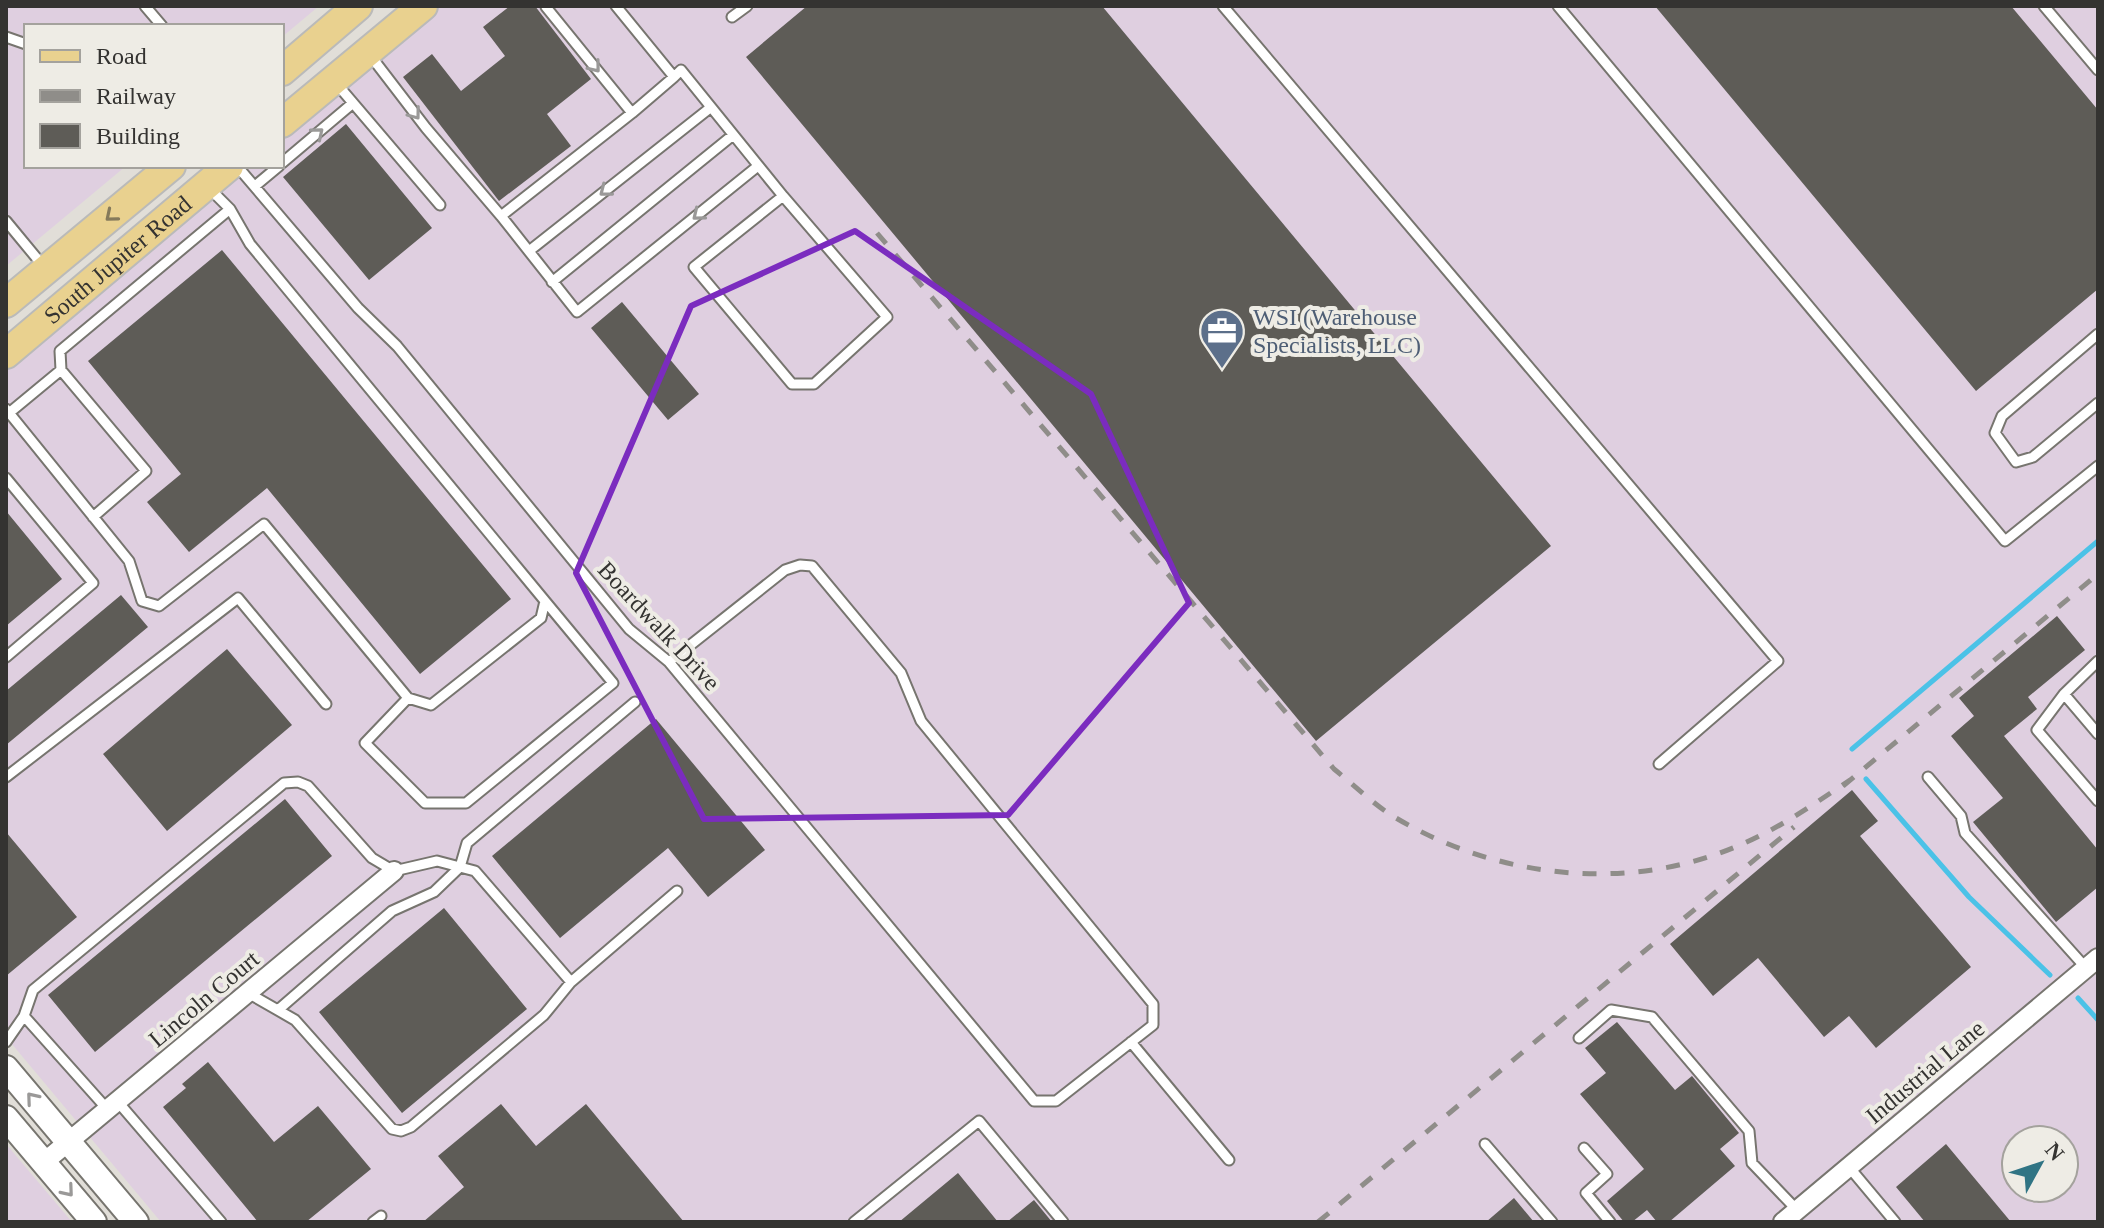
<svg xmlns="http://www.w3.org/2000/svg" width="2104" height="1228" font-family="Georgia,serif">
<rect width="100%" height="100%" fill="#e1ded8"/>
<path fill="#dfcfe0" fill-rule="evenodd" d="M 6,6 L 319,6 L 282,37 L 282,26 L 26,26 L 26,166 L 126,166 L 6,266 Z
M 438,6 L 2098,6 L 2098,1222 L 161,1222 L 6,1037 L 6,370 L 247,166 L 282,166 L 282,137 ZM 2016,1140 L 2064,1140 L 2064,1188 L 2016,1188 Z
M 6,1144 L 72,1222 L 6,1222 Z"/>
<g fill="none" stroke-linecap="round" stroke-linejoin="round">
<path stroke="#4bc2e7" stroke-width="5" d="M 1852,749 L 2098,541
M 1866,779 L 1969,897 L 2050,975
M 2078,998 L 2098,1020"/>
</g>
<path fill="#5e5c57" d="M 510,6 L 535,6 L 591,79 L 547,114 L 571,146 L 499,201 L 403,77 L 432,54 L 461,91 L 505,56 L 483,27 Z
M 807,6 L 1102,6 L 1551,546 L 1316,741 L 746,57 Z
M 1655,6 L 2011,6 L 2098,110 L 2098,289 L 1976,391 Z
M 346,124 L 432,228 L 369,280 L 283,177 Z
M 222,250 L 511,599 L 420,674 L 267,488 L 189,552 L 147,502 L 181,474 L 88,361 Z
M 622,302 L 699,394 L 668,420 L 591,328 Z
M 6,511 L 62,579 L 6,626 Z
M 121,595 L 148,627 L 6,745 L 6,691 Z
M 2057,616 L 2085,650 L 2028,697 L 2037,709 L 2004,736 L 2098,850 L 2098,887 L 2056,922 L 1973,822 L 2003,798 L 1951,736 L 1974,716 L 1959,698 Z
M 227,649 L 292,725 L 167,831 L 103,754 Z
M 656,719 L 765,850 L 708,897 L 668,848 L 560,938 L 492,856 Z
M 1852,790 L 1878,821 L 1860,836 L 1971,967 L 1876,1048 L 1849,1016 L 1824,1037 L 1758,958 L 1713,996 L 1670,944 Z
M 285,799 L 332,856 L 95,1052 L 48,995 Z
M 6,832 L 77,917 L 6,976 Z
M 444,908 L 527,1009 L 402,1113 L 319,1012 Z
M 1617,1022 L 1675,1090 L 1692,1076 L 1739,1133 L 1720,1149 L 1735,1166 L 1669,1222 L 1657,1222 L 1647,1210 L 1632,1222 L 1624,1222 L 1607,1201 L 1644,1169 L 1580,1094 L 1606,1073 L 1585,1048 Z
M 208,1062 L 274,1142 L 318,1106 L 371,1169 L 306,1222 L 258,1222 L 163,1107 L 186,1088 L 182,1084 Z
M 501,1104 L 536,1146 L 586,1104 L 684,1222 L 423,1222 L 464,1187 L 438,1156 Z
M 1946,1144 L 2011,1222 L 1925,1222 L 1896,1187 Z
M 958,1173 L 998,1222 L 899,1222 Z
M 1514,1198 L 1534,1222 L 1486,1222 Z
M 1034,1200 L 1052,1222 L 1007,1222 Z"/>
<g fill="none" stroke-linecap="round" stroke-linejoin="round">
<g stroke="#77756f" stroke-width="13">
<path id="service" d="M 145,6 L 162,26
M 1223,6 L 1778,661 L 1659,764
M 1558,6 L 2005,541 L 2098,466
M 2044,6 L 2098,70
M 546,7 L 632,113 L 674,77 L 616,6
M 732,17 L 747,6
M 6,37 L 26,44
M 370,55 L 426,128 L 501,216 L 577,312 L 758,166
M 674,77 L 681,70 L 783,196 L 694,267 L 792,384 L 814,384 L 887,317 L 783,196
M 336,83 L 440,205
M 282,163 L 353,103
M 237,166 L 358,308 L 397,346 L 629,629 L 669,662 L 1034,1101 L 1056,1101 L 1153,1025 L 1153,1004 L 921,721 L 901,673 L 812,566 L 800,565 L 785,570 L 669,662
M 255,186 L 279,166
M 501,216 L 632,113
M 6,221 L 44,267
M 529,251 L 710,108
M 552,282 L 733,135
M 2098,334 L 2002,416 L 1995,433 L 2016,462 L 2033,457 L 2098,403
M 61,370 L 146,471 L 93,517
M 6,409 L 129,561 L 142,601 L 159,606 L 264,524 L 408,698 L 431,705 L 541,618 L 545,601 L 250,244 L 230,209 L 209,188
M 9,413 L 61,370 L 60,351 L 230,209
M 6,478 L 93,583 L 6,657
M 2098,661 L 2064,694 L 2037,730 L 2098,801
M 2064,694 L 2098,734
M 408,698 L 365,743 L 425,803 L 466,803 L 613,683 L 545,601
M 6,777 L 238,598 L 326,704
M 1928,777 L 1961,816 L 1965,833 L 2086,968
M 248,993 L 295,1020 L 392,1129 L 401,1131 L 411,1127 L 544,1015 L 571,982
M 278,1010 L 392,911 L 434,892 L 460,867 L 467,843 L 635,702
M 24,1016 L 108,1110
M 1579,1038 L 1611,1010 L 1652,1017 L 1749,1131 L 1752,1163 L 1797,1210
M 6,1042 L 24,1016 L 33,990 L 284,783 L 298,782 L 308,786 L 372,858 L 394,871 L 437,861 L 475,871 L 571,982 L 677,891
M 1131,1042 L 1229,1160
M 118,1102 L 221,1222
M 1485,1144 L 1552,1222
M 1584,1148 L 1607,1174 L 1586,1193 L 1610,1222
M 1849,1167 L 1895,1222
M 373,1222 L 381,1216
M 854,1222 L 979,1121 L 1063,1222"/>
</g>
<g stroke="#77756f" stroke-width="22">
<path id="minor" d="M 43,1163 L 394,871
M 1783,1222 L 2098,958"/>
</g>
<g stroke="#77756f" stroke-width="28">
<path id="secondary" d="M 6,1068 L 136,1222
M 6,1118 L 94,1222"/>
</g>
<g stroke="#babab9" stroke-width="32">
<g id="primary">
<path d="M 282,71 L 358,6"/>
<path d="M 282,123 L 423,6"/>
<path d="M 6,303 L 171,166"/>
<path id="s1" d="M 6,354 L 229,166"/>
</g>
</g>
<use href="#service" stroke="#fff" stroke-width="9"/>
<use href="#minor" stroke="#fff" stroke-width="18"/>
<use href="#secondary" stroke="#fff" stroke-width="24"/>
<use href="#primary" stroke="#e9d18f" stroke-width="28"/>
<path stroke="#8f8d89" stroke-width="5" stroke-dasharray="14 14" stroke-linecap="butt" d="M 877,233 L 1334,769 C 1354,785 1374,805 1396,818 C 1499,879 1630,893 1740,845 C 1780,828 1814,804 1850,780
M 1843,786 L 2098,574
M 1318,1222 L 1794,827"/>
</g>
<defs><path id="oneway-chevron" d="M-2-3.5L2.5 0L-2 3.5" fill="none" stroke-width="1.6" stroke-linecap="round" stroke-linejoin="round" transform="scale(2)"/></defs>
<g stroke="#9a9998">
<use href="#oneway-chevron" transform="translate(595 67) rotate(51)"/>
<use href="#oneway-chevron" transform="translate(415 114) rotate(53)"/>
<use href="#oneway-chevron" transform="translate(318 133) rotate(-40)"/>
<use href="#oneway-chevron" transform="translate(605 191) rotate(142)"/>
<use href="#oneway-chevron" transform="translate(698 215) rotate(141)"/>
<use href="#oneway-chevron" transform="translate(32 1098) rotate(-130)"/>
<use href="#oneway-chevron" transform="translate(68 1191) rotate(50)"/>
</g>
<use stroke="#857a5b" href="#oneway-chevron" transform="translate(111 216) rotate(140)"/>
<path fill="none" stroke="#7b2cbf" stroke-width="6" stroke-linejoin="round" d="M 855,231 L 1091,394 L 1189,603 L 1008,815 L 704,819 L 576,573 L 691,306 Z"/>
<defs>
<g id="office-pin" transform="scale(2.3)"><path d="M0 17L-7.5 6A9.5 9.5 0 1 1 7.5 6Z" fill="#5c6f8a" stroke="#eeece5"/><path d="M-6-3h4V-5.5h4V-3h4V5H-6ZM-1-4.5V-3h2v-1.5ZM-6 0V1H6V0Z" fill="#fff"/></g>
</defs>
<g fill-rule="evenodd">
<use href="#office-pin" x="1222" y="331"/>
</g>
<g text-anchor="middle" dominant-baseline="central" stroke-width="8" stroke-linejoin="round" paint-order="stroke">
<g font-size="24" fill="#343331" stroke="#eeece5">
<text stroke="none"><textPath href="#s1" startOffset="146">South Jupiter Road</textPath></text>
<text transform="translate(659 626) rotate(47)">Boardwalk Drive</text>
<text transform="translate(204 999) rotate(-40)">Lincoln Court</text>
<text transform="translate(1925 1072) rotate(-40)">Industrial Lane</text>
</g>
<g font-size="24" fill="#4e5e75" stroke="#eeece5" text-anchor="start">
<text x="1253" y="317">WSI (Warehouse<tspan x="1253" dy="28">Specialists, LLC)</tspan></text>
</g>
</g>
<rect width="2104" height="1228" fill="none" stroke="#343331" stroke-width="16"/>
<rect x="24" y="24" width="260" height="144" fill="#eeece5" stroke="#a4a29d" stroke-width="2"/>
<rect x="40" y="50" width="40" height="12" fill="#e9d18f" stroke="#a4a29d" stroke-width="2"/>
<text x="96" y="64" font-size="24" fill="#343331">Road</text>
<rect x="40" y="90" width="40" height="12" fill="#8f8d89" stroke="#a4a29d" stroke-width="2"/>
<text x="96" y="104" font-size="24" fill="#343331">Railway</text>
<rect x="40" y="124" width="40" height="24" fill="#5e5c57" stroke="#a4a29d" stroke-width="2"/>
<text x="96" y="144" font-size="24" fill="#343331">Building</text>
<g transform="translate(2040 1164) rotate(50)"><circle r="38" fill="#eeece5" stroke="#a4a29d" stroke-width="2"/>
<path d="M0-6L14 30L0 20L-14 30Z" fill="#307484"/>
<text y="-12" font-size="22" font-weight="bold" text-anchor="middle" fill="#343331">N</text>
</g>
</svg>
